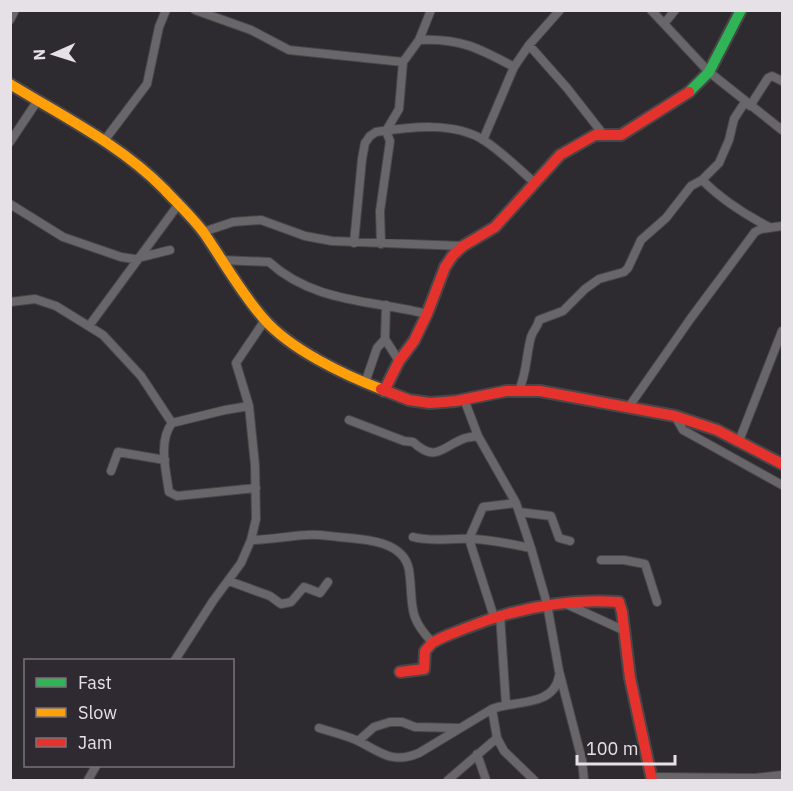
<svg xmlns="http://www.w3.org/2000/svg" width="793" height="791" font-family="'IBM Plex Sans',sans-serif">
<rect width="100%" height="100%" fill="#2e2b30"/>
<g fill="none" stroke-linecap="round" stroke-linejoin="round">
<g stroke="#484649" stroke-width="10">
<path id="street" d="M 195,10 L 251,30 L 289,50 L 403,62
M 651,10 L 709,72 L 782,130
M 10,20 L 15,10
M 664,24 L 675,10
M 419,40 C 460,38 479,48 514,67
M 529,45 L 567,88 L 603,134
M 750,106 L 768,78 L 772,76 L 782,81
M 483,140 L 514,67 L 529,45 L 560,10
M 104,141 L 147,84 L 159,27 L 166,10
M 10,142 L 38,100
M 702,180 C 722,200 744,214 769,227
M 10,204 L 63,237 L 121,257 L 134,259 L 170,250
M 203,232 L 233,222 L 261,220 L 305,236 L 332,241 L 463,246
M 354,243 L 362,159 L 365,143 L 370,136 L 376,132 C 410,127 455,121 485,141 C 503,153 519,169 535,183
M 381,244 L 380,211 L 390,141 L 386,131 L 399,109 L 403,62 L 419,40 L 431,10
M 222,260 L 269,262 C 314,303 372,300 427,314
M 10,302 L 35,299 L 56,306 L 103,335 L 141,376 L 172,423
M 89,326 L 178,205
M 385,339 L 399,361
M 365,383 L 377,348 L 385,339 L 386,305
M 519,390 C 527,373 526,355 531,337 C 533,330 538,327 539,320 L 563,311 L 585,289 L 599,279 L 624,272 L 628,268 L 641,240 L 666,218 L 691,186 L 702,180 L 719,163 L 729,140 L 734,119 L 745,102
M 464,399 L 478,436 L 516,503 L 531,548 L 547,604 L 559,671 L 582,760 L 584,780
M 249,406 L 225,410 L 172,423 C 158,441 166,471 169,492 L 177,496 L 256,488
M 628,408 L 691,318 L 755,232 L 761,229 L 782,226
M 675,416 L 683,430 L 782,485
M 349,420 L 404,441 L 413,442 C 436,463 442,447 463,439 C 467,437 473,437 478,436
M 739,441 L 782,331
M 111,471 L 118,452 L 165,460
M 519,512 L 551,516 L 559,538 L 570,541
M 413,537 C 432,542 450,538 470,539 C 490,539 510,544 531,548
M 251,540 C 270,540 288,536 306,535 C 317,534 328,536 339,537 C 362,539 404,540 409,570 C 414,604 406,615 432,642
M 601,560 L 624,560 L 645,564 L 657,602
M 229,581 L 270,596 L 281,604 L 291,602 L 304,587 L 320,593 L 328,582
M 564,603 L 623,630
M 500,615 L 506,705
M 494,617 L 469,539 L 483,507 L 516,503
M 175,660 L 213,601 L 241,563 L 251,540 L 256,519 L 255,465 L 249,406 L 236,363 L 265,320
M 319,728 C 332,732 344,735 356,740 C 380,751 391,765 419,753 L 492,709
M 497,738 L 504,751 L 534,780
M 358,741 L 374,727 L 390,722 L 402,722 L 415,727 L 460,728
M 477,754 L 486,780
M 651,777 L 755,778 L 782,775
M 88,780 L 96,766
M 448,780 L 497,738 L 492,709 C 515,700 554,707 559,676"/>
</g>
<g stroke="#484649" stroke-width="14">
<path id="fast" d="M 689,92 L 709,72 L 741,10"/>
</g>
<g stroke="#484649" stroke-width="14">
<path id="slow" d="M 10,84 C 62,116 121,145 164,189 C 177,203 193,218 204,233 C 224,262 241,293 264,319 C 290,349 344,375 381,389"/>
</g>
<g stroke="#484649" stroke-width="14">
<path id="jam" d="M 381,389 L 409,400 L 430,403 L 456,401 L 506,391 L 540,391 L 675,416 L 717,430 L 782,464
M 384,391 L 399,361 L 414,341 L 427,314 L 445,267 L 453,255 L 463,246 L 495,227 L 560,155 L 595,135 L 621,135 L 689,92
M 400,672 L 424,669 L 425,651 L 432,643 C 443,636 454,633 466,628 C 516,608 565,598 619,602 L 622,612 L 630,678 L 652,780"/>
</g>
<use href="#street" stroke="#69666a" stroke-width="8"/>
<use href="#fast" stroke="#30b455" stroke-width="10"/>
<use href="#slow" stroke="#ff9f0a" stroke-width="10"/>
<use href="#jam" stroke="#e5322d" stroke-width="10"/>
</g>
<rect width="793" height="791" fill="none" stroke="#e5e1e7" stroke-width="24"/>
<rect x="24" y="659" width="210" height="108" fill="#2f2932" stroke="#78737a" stroke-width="1.5"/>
<rect x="36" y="678" width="30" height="9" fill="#30b455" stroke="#78737a" stroke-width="1.5"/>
<text x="78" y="689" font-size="18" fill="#e5e1e7">Fast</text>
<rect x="36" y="708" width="30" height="9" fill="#ff9f0a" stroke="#78737a" stroke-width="1.5"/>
<text x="78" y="719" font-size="18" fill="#e5e1e7">Slow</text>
<rect x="36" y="738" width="30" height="9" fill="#e5322d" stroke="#78737a" stroke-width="1.5"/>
<text x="78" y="749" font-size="18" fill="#e5e1e7">Jam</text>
<g transform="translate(54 54) rotate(267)" stroke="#2f2932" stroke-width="4.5" paint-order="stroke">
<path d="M0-4.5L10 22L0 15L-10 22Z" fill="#e5e1e7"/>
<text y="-9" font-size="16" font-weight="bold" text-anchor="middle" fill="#e5e1e7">N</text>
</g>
<path d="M577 755v9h98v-9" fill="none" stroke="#e5e1e7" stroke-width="3"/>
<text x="586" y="755" font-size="18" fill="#e5e1e7" stroke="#2f2932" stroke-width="4.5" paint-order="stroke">100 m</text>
</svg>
